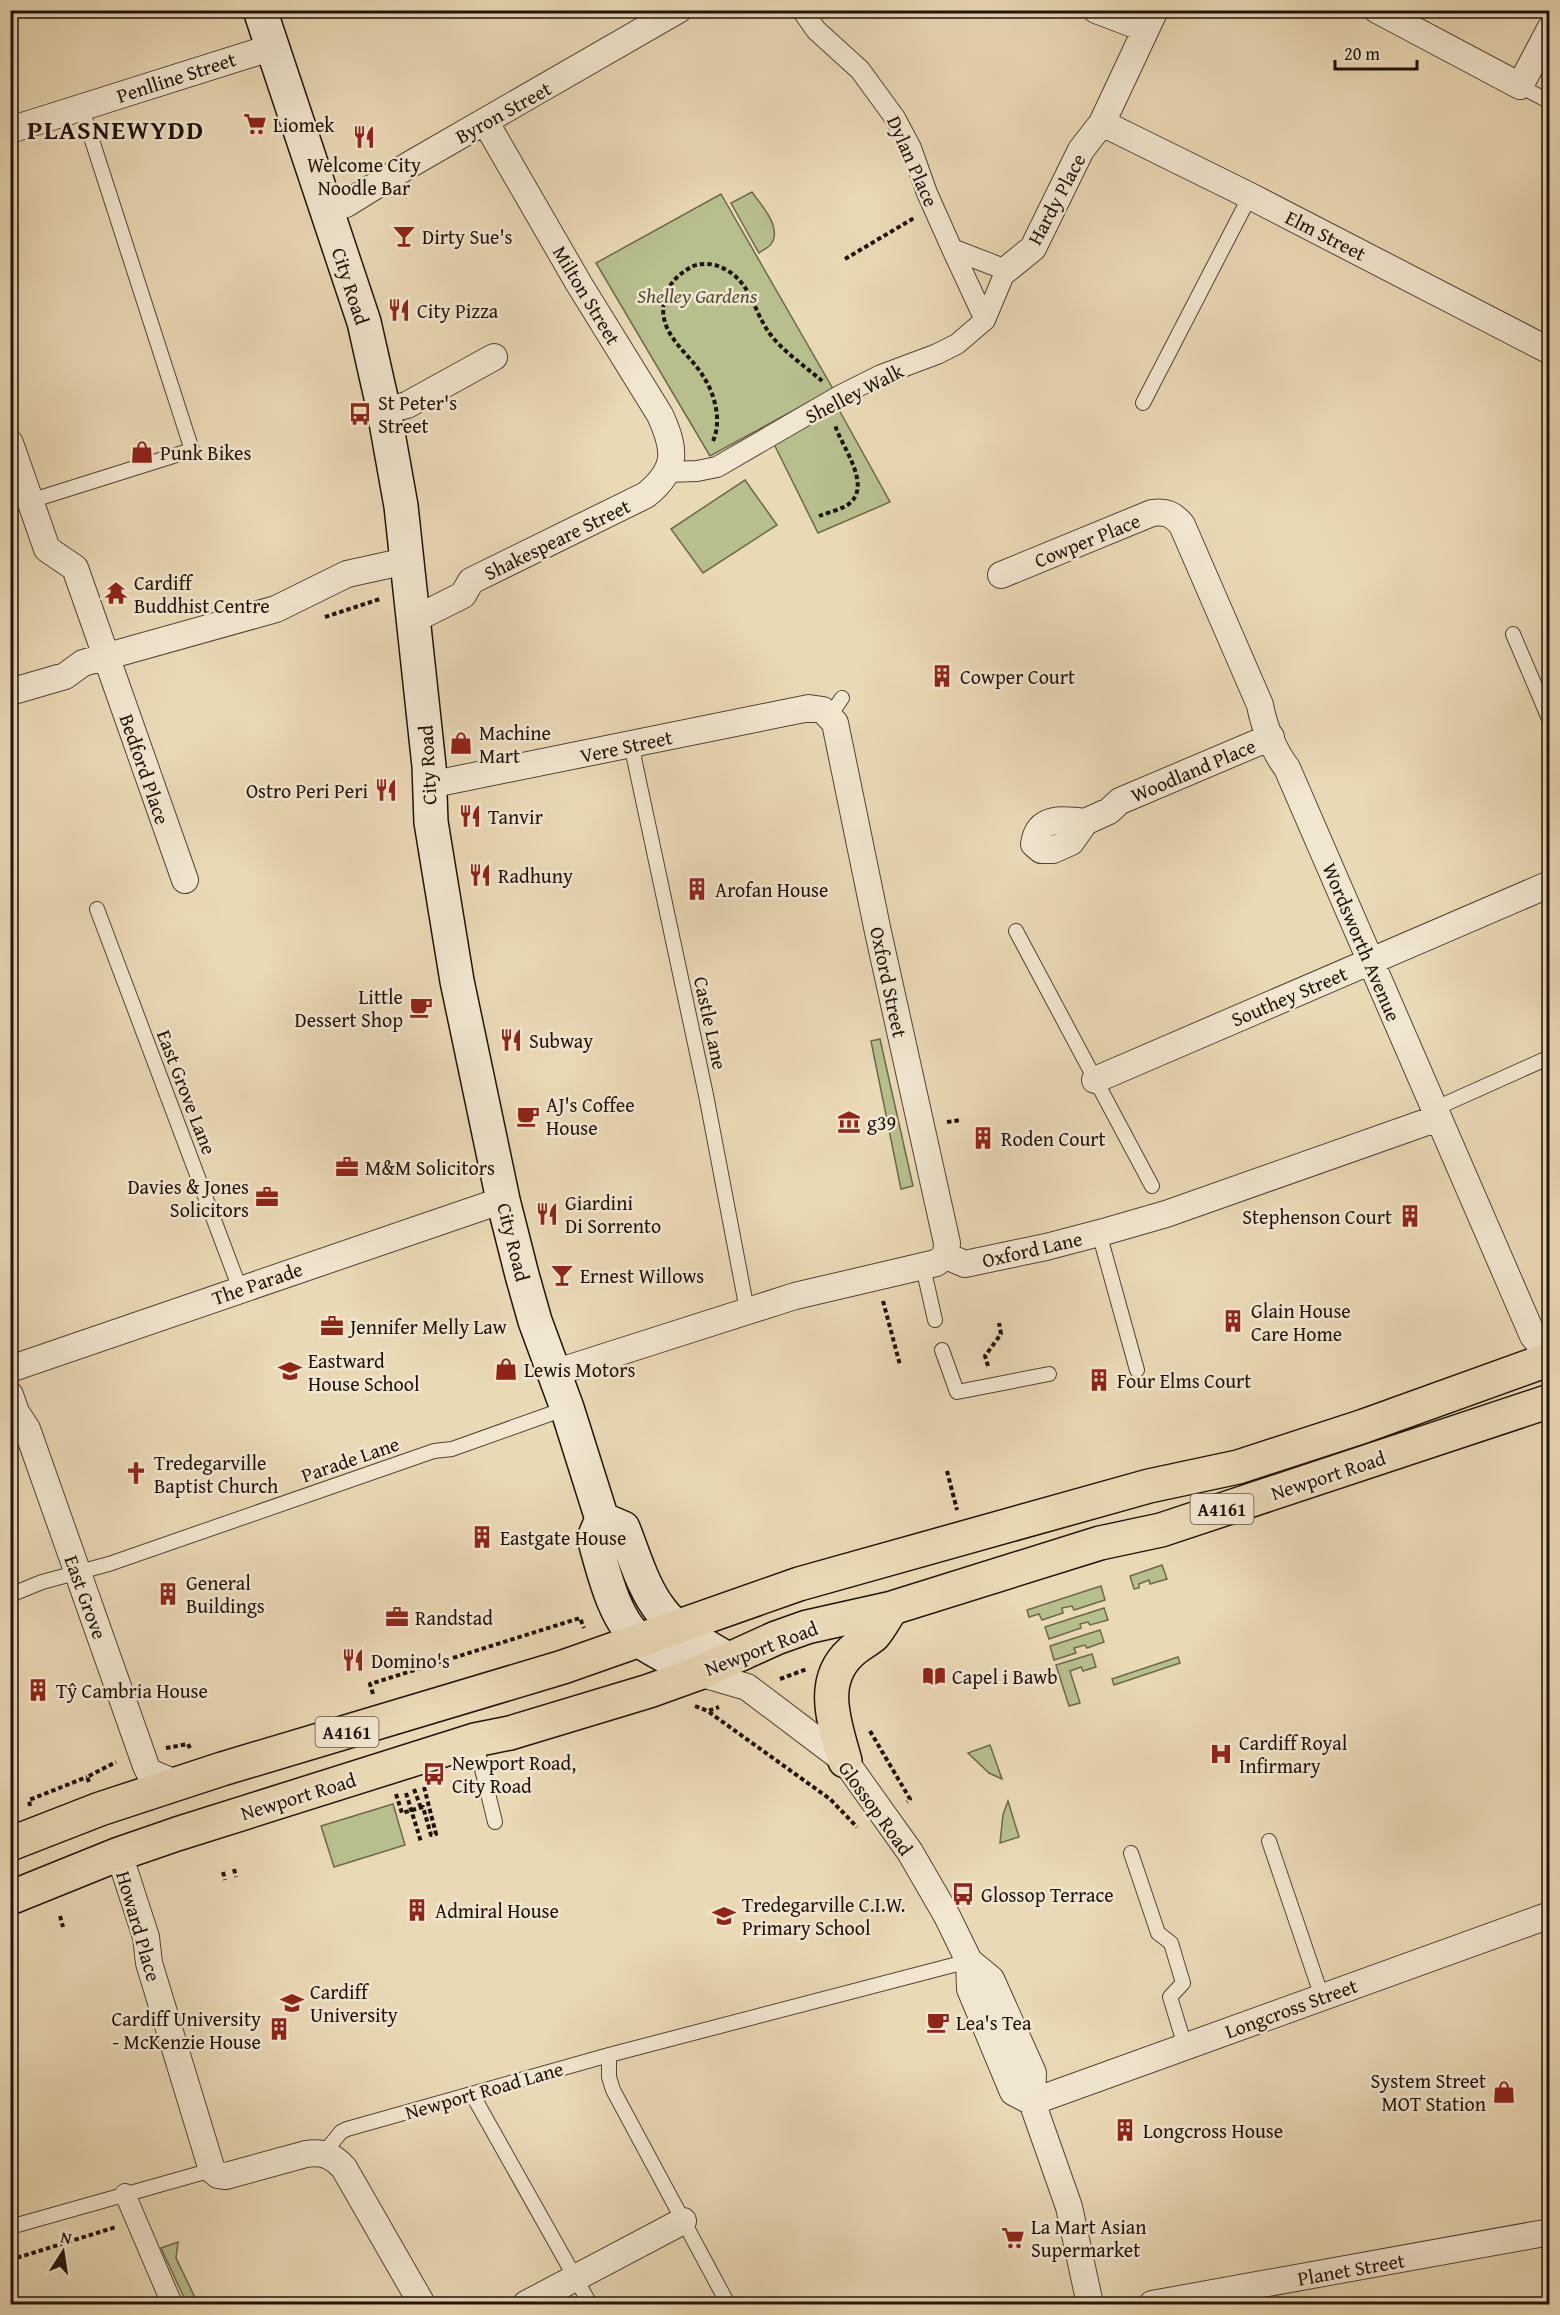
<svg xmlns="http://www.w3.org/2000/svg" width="1560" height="2315" font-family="'Gentium Book Plus',serif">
<rect width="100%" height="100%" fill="#ead9b5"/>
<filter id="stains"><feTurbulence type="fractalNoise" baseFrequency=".00333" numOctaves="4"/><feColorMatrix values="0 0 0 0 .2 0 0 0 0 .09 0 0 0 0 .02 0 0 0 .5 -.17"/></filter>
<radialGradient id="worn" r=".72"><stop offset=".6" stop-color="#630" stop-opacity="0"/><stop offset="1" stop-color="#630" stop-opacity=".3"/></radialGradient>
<path fill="#b7bf8d" stroke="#6c694c" stroke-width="1.5" d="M 752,192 C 761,205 783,228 771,244 C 769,248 762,250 759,253 L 731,203 Z
M 721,194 L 833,389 L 710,456 L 596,263 Z
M 838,408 L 890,502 L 818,533 L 774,444 Z
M 745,480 L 777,525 L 703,573 L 671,529 Z
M 880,1039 L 913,1186 L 901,1189 L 871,1041 Z
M 1162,1565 L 1167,1579 L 1150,1584 L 1149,1580 L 1139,1584 L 1139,1588 L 1134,1589 L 1130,1576 Z
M 1101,1586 L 1105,1600 L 1074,1610 L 1072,1606 L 1062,1608 L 1063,1613 L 1042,1620 L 1039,1614 L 1029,1617 L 1027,1610 Z
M 1104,1608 L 1108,1620 L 1090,1625 L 1088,1622 L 1080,1624 L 1081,1628 L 1049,1639 L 1045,1627 Z
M 1100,1630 L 1104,1642 L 1087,1648 L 1085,1645 L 1074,1648 L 1076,1653 L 1054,1660 L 1050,1646 Z
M 1092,1654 L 1096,1667 L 1083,1671 L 1081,1667 L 1070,1671 L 1080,1703 L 1069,1706 L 1056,1665 Z
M 1178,1657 L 1180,1663 L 1114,1685 L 1112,1679 Z
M 990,1745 L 1002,1779 L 989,1773 L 968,1753 Z
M 1008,1801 L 1019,1837 L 1000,1843 L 1003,1815 Z
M 393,1804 L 405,1845 L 334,1867 L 321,1826 Z
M 178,2242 L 176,2258 L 198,2304 L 187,2304 L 161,2248 Z"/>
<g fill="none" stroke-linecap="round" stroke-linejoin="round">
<g stroke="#524436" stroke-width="16">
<path id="service" d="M 1520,86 L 1550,102
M 1143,403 L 1250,196
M 30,501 L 192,450 L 81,106
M 1513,634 L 1550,721
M 829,717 L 842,698
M 636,744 L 634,758 L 706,1095 L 747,1310
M 97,909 L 240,1289
M 1016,931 L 1152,1186
M 1434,1109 L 1550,1057
M 1099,1233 L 1137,1370
M 923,1267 L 935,1320
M 942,1350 L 957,1392 L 1049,1374
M 10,1595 L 42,1582 L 109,1564 L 434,1451 L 452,1449 L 567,1408
M 475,1740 L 495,1822
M 1269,1841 L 1322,1997
M 1131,1853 L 1158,1933 L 1171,1943 L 1183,1983 L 1170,1997 L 1185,2046
M 609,2055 L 609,2077 L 613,2090 L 728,2304
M 472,2094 L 590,2304
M 323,2154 L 341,2132 L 347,2129 L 609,2055 L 969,1961
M 10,2227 L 212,2170"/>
</g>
<g stroke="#524436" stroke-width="22">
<path id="pedestrian" d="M 952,249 L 985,320
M 667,472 L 697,471 L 717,467 L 841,395 L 881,375 L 937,354 L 957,344 L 985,320 L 1006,270 L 952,249 L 927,193 L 911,148 L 895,118 L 860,70 L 816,30 L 802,10
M 125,2194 L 172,2304"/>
</g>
<g stroke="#524436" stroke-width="28">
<path id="minor" d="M 1096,10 L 1146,29
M 1377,10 L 1520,86 L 1550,29
M 1102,123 L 1250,196 L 1550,351
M 10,130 L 273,47
M 327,210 L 346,204 L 409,165 L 678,10
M 1006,270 L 1033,248 L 1081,150 L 1102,123 L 1155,10
M 384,411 L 407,405 L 494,357
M 10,443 L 47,549 L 75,568 L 185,880
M 1001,575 L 1152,513 C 1166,511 1173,514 1182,525 L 1260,705 C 1264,727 1274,751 1287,768 L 1533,1336 L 1538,1342 L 1550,1370
M 413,620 L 463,595 L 471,581 L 646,495 C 678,469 676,450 660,415 L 579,284 L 486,123
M 10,692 L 65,676 L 83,663 L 276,609 L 347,574 L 406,561
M 429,785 L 809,708 L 823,710 L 835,723 L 878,932 L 947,1243 L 946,1256
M 1085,822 C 1063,819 1038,816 1034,844 L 1041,850 L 1053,850 L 1071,842 L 1085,822 L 1109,811 L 1120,801 L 1271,737
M 1095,1080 L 1550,884
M 946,1256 L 965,1264 L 1046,1247 L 1107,1231 L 1166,1214 L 1438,1118
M 10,1369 L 503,1200
M 554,1373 L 795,1296 L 936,1263 L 946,1256
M 10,1395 L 16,1412 L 27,1429 L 146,1766 L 149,1772 L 178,1784
M 699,1673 L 747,1687 L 845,1761 L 910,1852 L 947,1916 L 969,1961 L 970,1989 L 1013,2092 L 1032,2102
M 119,1854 L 146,1937 L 149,1963 L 212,2170 L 218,2175 L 226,2176 L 306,2154 C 323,2151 333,2156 344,2168 L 422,2304
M 969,1961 L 991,1979 L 1033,2073 L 1032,2102 L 1069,2207 L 1090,2304
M 1032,2102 L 1550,1915
M 526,2304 L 683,2221
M 1152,2304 L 1550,2232"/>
</g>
<g stroke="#20130b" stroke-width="36">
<path id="secondary" d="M 260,10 L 364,322 L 384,411 L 401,506 L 429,766 L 431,822 L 457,981 L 503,1200 L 522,1275 L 535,1321 L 567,1408 L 602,1519 L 594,1538 C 603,1569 614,1622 642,1642 C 659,1654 680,1663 699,1673
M 602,1519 L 623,1528 C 634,1555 643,1589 662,1612 C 678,1633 707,1646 729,1660"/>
</g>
<g stroke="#20130b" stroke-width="36">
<path id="primary" d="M 845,1761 C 835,1724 818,1682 851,1652 C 858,1645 867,1641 874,1635 C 881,1627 886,1616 892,1608
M 10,1844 L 100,1809 L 222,1769 L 563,1667 L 799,1584 L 1149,1486 L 1238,1467 L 1364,1426 L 1550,1359
M 10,1898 L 119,1854 L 177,1834 L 475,1740 L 510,1733 L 649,1691 L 699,1673 L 776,1638 L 807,1627 L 892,1608 L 1100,1543 L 1161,1530 L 1550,1401"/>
</g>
<path stroke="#20130b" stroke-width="4" stroke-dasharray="4.5 3" stroke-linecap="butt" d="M 845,259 L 914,218
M 713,441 C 722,421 715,394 703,376 C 688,351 655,333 665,297 C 669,283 679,274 691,267 C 699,263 710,263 718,266 C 754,280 751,312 774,339 C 788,355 806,367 822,381
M 819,516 C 827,513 838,510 846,506 C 875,488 842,448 835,425
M 325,617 L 380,599
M 947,1122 L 961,1120
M 883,1301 L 900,1365
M 988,1366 L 985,1356 L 1001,1334 L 999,1323
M 947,1471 L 957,1510
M 780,1679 L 807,1669
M 373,1694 L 370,1684 L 580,1618 L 584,1628
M 695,1706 L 708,1711 L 719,1707
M 709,1712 L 830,1799 L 857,1827
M 870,1731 L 910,1799 L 907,1802
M 166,1748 L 188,1744 L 191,1750
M 89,1782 L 87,1777 L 116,1762
M 414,1789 L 421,1808
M 406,1793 L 421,1842
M 396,1794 L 402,1813 L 423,1807 L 431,1835 L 436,1834 L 424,1787
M 30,1806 L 29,1800 L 87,1777
M 234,1869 L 236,1877
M 223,1872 L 225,1880
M 60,1916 L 63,1927
M 10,2260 L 116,2227"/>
<use href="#service" stroke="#f1e6cf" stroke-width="14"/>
<use href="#pedestrian" stroke="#f1e6cf" stroke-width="20"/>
<use href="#minor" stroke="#f1e6cf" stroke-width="26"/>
<use href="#secondary" stroke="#f1e6cf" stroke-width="33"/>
<use href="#primary" stroke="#ead9b5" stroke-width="33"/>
</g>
<defs>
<g id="supermarket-bare" transform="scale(1.8)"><path d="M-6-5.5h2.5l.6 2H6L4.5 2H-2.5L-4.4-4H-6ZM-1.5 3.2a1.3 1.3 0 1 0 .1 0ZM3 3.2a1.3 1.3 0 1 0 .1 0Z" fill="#8f2418" stroke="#f1e6cf" stroke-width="2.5" paint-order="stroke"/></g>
<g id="restaurant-bare" transform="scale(1.8)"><path d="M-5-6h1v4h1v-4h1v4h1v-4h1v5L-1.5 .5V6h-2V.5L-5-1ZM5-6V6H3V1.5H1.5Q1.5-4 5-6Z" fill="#8f2418" stroke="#f1e6cf" stroke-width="2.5" paint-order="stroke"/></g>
<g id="bar-bare" transform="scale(1.8)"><path d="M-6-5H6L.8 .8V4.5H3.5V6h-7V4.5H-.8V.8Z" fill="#8f2418" stroke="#f1e6cf" stroke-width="2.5" paint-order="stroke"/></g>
<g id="bus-bare" transform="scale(1.8)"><path d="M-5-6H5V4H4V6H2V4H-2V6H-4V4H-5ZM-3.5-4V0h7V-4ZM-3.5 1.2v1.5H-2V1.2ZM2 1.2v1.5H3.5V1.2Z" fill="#8f2418" stroke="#f1e6cf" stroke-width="2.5" paint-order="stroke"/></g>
<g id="shop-bare" transform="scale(1.8)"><path d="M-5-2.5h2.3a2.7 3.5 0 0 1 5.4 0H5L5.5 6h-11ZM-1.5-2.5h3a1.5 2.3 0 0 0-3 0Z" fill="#8f2418" stroke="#f1e6cf" stroke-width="2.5" paint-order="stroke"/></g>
<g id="temple-bare" transform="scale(1.8)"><path d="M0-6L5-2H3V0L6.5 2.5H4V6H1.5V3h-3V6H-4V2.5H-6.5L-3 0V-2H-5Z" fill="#8f2418" stroke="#f1e6cf" stroke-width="2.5" paint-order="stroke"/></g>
<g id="building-bare" transform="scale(1.8)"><path d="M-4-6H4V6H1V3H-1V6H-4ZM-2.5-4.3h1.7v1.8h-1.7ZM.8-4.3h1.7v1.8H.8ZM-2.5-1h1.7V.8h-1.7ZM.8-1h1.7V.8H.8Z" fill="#8f2418" stroke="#f1e6cf" stroke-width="2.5" paint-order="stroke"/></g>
<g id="cafe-bare" transform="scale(1.8)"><path d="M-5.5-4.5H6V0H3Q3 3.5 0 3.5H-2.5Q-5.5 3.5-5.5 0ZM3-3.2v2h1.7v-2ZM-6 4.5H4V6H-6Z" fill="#8f2418" stroke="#f1e6cf" stroke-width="2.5" paint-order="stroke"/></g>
<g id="museum-bare" transform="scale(1.8)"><path d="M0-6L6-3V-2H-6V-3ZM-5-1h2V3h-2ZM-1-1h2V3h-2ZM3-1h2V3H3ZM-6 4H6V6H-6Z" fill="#8f2418" stroke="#f1e6cf" stroke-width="2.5" paint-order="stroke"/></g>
<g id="office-bare" transform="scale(1.8)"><path d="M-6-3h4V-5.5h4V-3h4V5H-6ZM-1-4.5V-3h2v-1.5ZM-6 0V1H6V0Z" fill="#8f2418" stroke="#f1e6cf" stroke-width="2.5" paint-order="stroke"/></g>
<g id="school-bare" transform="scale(1.8)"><path d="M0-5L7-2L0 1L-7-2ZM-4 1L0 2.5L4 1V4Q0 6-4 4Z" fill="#8f2418" stroke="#f1e6cf" stroke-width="2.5" paint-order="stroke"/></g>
<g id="church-bare" transform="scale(1.8)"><path d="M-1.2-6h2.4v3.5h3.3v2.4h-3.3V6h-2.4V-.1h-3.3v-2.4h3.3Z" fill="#8f2418" stroke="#f1e6cf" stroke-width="2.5" paint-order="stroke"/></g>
<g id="library-bare" transform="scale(1.8)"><path d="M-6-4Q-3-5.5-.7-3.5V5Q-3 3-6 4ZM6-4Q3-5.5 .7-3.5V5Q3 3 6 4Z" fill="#8f2418" stroke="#f1e6cf" stroke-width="2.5" paint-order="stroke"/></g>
<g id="hospital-bare" transform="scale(1.8)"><path d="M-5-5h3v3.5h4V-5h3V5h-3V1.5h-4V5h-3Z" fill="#8f2418" stroke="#f1e6cf" stroke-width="2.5" paint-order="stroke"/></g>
<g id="university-bare" transform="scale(1.8)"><path d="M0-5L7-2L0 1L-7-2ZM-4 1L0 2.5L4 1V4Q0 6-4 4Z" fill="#8f2418" stroke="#f1e6cf" stroke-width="2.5" paint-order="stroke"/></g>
</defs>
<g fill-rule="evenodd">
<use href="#supermarket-bare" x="255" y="124"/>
<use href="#restaurant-bare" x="364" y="137"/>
<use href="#bar-bare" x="404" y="236"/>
<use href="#restaurant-bare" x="399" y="310"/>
<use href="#bus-bare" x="360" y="414"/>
<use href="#shop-bare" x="142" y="452"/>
<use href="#temple-bare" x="116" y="593"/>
<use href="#building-bare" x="942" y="676"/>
<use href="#shop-bare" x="461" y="743"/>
<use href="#restaurant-bare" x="386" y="790"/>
<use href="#restaurant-bare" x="470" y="816"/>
<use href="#restaurant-bare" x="480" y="875"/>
<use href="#building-bare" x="697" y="889"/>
<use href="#cafe-bare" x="421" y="1007"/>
<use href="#restaurant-bare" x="511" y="1040"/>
<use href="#cafe-bare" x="528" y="1116"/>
<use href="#museum-bare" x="849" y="1122"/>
<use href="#building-bare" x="983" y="1138"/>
<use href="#office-bare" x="347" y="1167"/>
<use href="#office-bare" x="267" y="1197"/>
<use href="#restaurant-bare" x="547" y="1214"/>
<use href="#building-bare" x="1410" y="1216"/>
<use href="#bar-bare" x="562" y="1275"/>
<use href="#building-bare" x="1233" y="1321"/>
<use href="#office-bare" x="332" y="1326"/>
<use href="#shop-bare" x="506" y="1369"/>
<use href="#school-bare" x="290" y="1371"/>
<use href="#building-bare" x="1099" y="1380"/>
<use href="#church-bare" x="136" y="1473"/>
<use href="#building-bare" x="482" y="1537"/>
<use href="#building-bare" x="168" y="1594"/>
<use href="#office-bare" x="397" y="1617"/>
<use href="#restaurant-bare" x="353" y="1660"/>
<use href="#library-bare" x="934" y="1676"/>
<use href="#building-bare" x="38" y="1690"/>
<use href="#hospital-bare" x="1221" y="1754"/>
<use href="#bus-bare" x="434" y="1774"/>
<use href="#bus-bare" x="963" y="1894"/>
<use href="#building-bare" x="417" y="1910"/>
<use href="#school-bare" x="724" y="1916"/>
<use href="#university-bare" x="292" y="2003"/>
<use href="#cafe-bare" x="938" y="2022"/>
<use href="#building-bare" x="279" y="2029"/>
<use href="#shop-bare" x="1504" y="2092"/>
<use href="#building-bare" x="1125" y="2130"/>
<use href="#supermarket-bare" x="1013" y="2238"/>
</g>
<g text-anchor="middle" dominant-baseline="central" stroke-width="5" stroke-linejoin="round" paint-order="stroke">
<g fill="#f1e6cf" stroke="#5f5246" stroke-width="1.5">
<rect x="1190.5" y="1494" width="63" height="30" rx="4.5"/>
<rect x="315.5" y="1717" width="63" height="30" rx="4.5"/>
</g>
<g font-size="18" font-weight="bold" fill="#20130b">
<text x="1222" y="1509">A4161</text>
<text x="347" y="1732">A4161</text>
</g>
<g font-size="20" fill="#20130b" stroke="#f1e6cf">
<text transform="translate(176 77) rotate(-18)">Penlline Street</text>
<text transform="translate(503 112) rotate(-29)">Byron Street</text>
<text transform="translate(913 161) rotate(66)">Dylan Place</text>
<text transform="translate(1056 199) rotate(-62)">Hardy Place</text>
<text transform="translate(1326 235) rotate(27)">Elm Street</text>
<text transform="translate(351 286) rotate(72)">City Road</text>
<text transform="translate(587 295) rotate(59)">Milton Street</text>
<text transform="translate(854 393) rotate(-27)">Shelley Walk</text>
<text transform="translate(557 539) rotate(-26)">Shakespeare Street</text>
<text transform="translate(1087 540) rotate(-22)">Cowper Place</text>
<text transform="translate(626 746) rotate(-12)">Vere Street</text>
<text transform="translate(427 765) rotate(-93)">City Road</text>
<text transform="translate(145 769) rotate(71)">Bedford Place</text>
<text transform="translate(1193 770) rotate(-23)">Woodland Place</text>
<text transform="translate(1362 942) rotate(67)">Wordsworth Avenue</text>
<text transform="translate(889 982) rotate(78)">Oxford Street</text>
<text transform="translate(1289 996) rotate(-23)">Southey Street</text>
<text transform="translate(711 1023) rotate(78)">Castle Lane</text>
<text transform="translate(187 1092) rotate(69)">East Grove Lane</text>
<text transform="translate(514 1242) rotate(76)">City Road</text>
<text transform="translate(1032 1249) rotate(-13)">Oxford Lane</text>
<text transform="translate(257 1283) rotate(-19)">The Parade</text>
<text transform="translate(350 1459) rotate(-19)">Parade Lane</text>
<text transform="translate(1328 1475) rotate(-18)">Newport Road</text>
<text transform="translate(86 1597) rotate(70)">East Grove</text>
<text transform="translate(761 1648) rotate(-21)">Newport Road</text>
<text transform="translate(298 1796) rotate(-17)">Newport Road</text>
<text transform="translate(876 1808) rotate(54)">Glossop Road</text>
<text transform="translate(139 1926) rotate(74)">Howard Place</text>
<text transform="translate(1291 2008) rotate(-20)">Longcross Street</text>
<text transform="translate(484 2090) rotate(-16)">Newport Road Lane</text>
<text transform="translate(1351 2269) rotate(-10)">Planet Street</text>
</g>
<g font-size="20" fill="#20130b" stroke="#f1e6cf" text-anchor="start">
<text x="273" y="124">Liomek</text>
<text x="364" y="164" text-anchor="middle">Welcome City<tspan x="364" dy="23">Noodle Bar</tspan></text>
<text x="422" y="236">Dirty Sue's</text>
<text x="417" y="310">City Pizza</text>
<text x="378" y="402">St Peter's<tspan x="378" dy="23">Street</tspan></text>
<text x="160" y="452">Punk Bikes</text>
<text x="134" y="582">Cardiff<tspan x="134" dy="23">Buddhist Centre</tspan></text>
<text x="960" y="676">Cowper Court</text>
<text x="479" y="732">Machine<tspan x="479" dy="23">Mart</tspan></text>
<text x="368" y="790" text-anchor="end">Ostro Peri Peri</text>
<text x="488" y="816">Tanvir</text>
<text x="498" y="875">Radhuny</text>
<text x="715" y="889">Arofan House</text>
<text x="403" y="996" text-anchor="end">Little<tspan x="403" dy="23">Dessert Shop</tspan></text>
<text x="529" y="1040">Subway</text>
<text x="546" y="1104">AJ's Coffee<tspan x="546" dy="23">House</tspan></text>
<text x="867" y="1122">g39</text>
<text x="1001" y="1138">Roden Court</text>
<text x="365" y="1167">M&amp;M Solicitors</text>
<text x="249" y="1186" text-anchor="end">Davies &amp; Jones<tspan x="249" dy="23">Solicitors</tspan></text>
<text x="565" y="1202">Giardini<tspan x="565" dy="23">Di Sorrento</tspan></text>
<text x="1392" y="1216" text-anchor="end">Stephenson Court</text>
<text x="580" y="1275">Ernest Willows</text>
<text x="1251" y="1310">Glain House<tspan x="1251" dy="23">Care Home</tspan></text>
<text x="350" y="1326">Jennifer Melly Law</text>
<text x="308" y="1360">Eastward<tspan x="308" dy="23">House School</tspan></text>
<text x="524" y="1369">Lewis Motors</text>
<text x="1117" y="1380">Four Elms Court</text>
<text x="154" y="1462">Tredegarville<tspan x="154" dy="23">Baptist Church</tspan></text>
<text x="500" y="1537">Eastgate House</text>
<text x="186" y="1582">General<tspan x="186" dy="23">Buildings</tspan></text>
<text x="415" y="1617">Randstad</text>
<text x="371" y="1660">Domino's</text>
<text x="952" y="1676">Capel i Bawb</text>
<text x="56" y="1690">Tŷ Cambria House</text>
<text x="1239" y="1742">Cardiff Royal<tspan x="1239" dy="23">Infirmary</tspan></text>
<text x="452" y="1762">Newport Road,<tspan x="452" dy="23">City Road</tspan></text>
<text x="981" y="1894">Glossop Terrace</text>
<text x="742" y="1904">Tredegarville C.I.W.<tspan x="742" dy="23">Primary School</tspan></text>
<text x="435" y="1910">Admiral House</text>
<text x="310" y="1991">Cardiff<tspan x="310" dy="23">University</tspan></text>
<text x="261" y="2018" text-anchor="end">Cardiff University<tspan x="261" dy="23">- McKenzie House</tspan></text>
<text x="956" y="2022">Lea's Tea</text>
<text x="1486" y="2080" text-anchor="end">System Street<tspan x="1486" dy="23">MOT Station</tspan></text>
<text x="1143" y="2130">Longcross House</text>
<text x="1031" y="2226">La Mart Asian<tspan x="1031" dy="23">Supermarket</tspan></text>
</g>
<g font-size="20" font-style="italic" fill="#554f38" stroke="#f1e6cf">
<text x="697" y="295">Shelley Gardens</text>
</g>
<g font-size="26" font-weight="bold" letter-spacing="1.5" fill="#20130b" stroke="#f1e6cf">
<text x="116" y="129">PLASNEWYDD</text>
</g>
</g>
<rect width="1560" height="2315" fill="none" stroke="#ead9b5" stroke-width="36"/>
<rect x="12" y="12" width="1536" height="2291" fill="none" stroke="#20130b" stroke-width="3"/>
<rect x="18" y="18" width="1524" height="2279" fill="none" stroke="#20130b" stroke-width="1.5"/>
<g transform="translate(63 2252) rotate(12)" stroke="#f1e6cf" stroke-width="4.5" paint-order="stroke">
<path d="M0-4.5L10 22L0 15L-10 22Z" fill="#20130b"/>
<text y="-9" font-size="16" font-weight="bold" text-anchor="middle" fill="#20130b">N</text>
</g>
<path d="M1335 60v9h82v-9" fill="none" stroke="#20130b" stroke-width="3"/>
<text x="1344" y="60" font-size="18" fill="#20130b" stroke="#f1e6cf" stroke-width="4.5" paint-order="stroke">20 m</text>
<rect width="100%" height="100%" filter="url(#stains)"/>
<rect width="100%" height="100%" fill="url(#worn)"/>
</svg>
